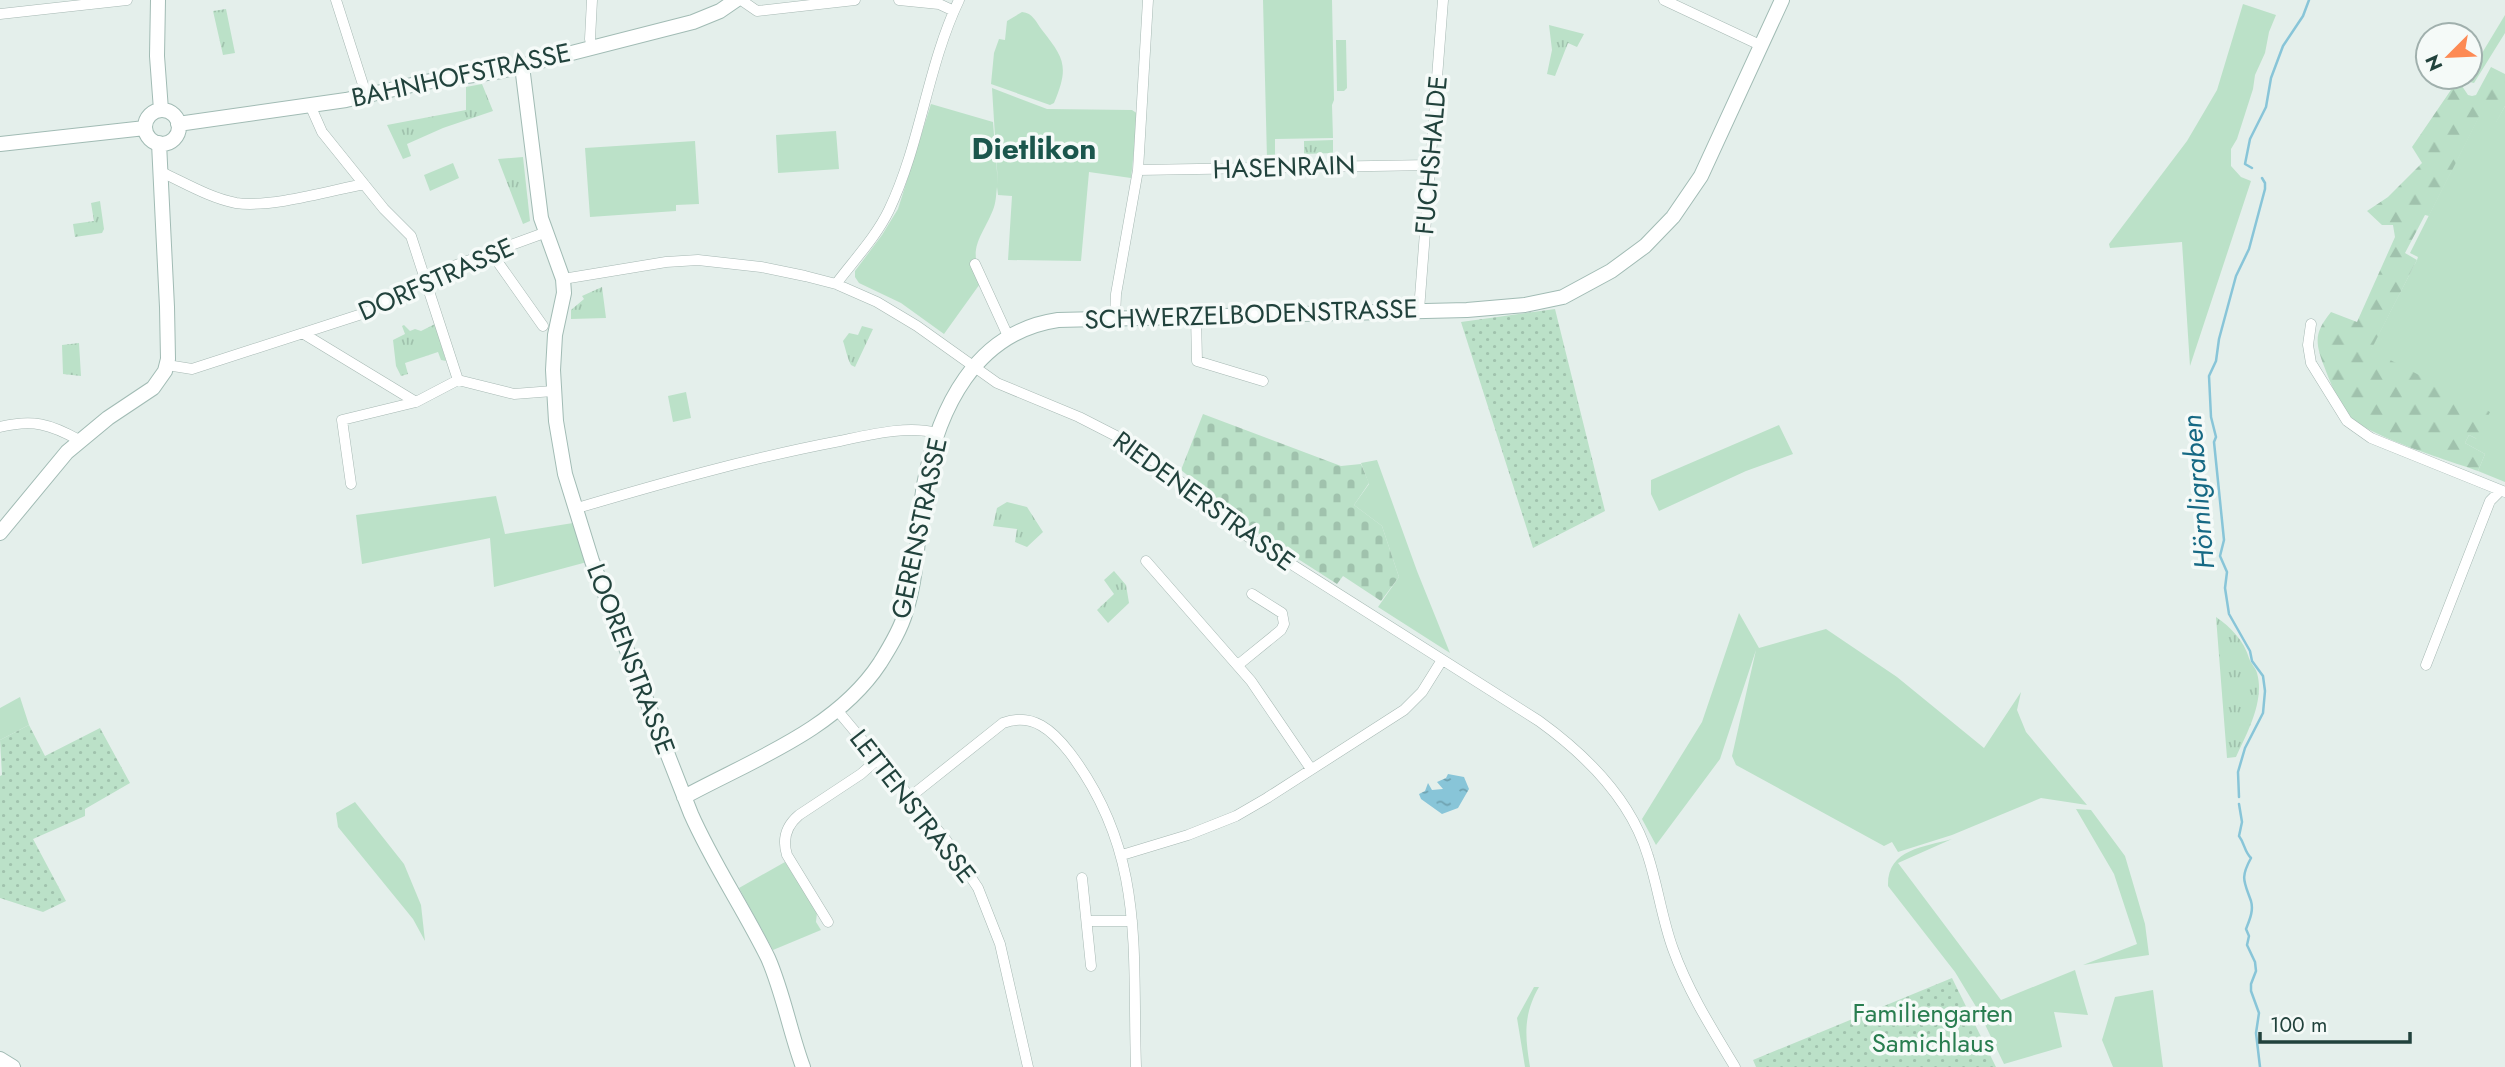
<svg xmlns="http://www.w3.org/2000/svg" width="2505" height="1067" font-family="Jost,sans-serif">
<defs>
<pattern id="forest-firs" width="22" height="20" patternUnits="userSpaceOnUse" patternTransform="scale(1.75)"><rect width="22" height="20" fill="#bbe1c8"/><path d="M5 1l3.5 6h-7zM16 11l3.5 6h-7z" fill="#a0c2ad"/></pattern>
<pattern id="cemetery-stones" width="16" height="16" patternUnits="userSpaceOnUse" patternTransform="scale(1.75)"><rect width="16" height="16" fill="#bbe1c8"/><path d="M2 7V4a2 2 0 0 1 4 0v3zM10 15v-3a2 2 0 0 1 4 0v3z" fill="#a0c2ad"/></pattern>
<pattern id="park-tufts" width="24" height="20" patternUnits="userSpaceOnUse" patternTransform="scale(1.75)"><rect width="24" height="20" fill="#bbe1c8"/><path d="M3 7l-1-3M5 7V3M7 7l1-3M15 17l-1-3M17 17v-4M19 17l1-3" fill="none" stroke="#a0c2ad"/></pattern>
<pattern id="garden-dots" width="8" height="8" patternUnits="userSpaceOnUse" patternTransform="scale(1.75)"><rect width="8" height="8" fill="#bbe1c8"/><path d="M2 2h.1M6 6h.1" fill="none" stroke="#a0c2ad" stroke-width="1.8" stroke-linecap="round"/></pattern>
<pattern id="water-ripples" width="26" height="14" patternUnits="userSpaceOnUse" patternTransform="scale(1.75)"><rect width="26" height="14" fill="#88c5d8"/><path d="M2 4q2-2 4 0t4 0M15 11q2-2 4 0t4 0" fill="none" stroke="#6fa2b0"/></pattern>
</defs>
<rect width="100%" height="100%" fill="#e4efeb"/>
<path fill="#bbe1c8" d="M 1263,0 L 1332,0 L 1334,100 L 1332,105 L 1333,138 L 1275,139 L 1275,159 L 1267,159 Z
M 2243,4 L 2276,15 L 2269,32 L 2265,53 L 2255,75 L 2253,89 L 2237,139 L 2231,149 L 2231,166 L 2241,177 L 2251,181 L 2190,366 L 2182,242 L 2110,248 L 2109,244 L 2187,141 L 2217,90 Z
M 1022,12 C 1033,13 1036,22 1042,30 C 1065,59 1069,67 1054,103 L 1050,105 L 991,84 L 994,53 L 999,39 L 1005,40 L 1007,21 Z
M 2505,15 L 2505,33 L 2474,83 L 2465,81 L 2470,77 L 2470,73 Z
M 1336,40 L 1346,40 L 1347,88 L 1344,91 L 1337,91 Z
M 992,88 L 1047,109 L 1132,110 L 1138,114 L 1131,178 L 1089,172 L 1081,261 L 1008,260 L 1012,196 L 998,195 L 997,187 C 996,195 996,203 993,210 C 980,241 968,246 982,281 L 944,334 L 901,303 L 859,283 L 855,277 L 855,271 L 882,235 L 898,209 L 931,104 L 993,122 L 998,185 Z
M 2505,106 L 2505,482 L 2478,471 L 2485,454 L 2465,443 L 2469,435 L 2477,439 L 2370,351 L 2417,260 L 2418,257 L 2410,253 L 2480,114 L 2496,122 Z
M 836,131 L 839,169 L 778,173 L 776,135 Z
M 695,141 L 699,204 L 676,205 L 676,211 L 590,217 L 585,148 Z
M 453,163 L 459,178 L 430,191 L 424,175 Z
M 686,392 L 691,418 L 673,422 L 668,396 Z
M 1779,425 L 1793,454 L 1746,471 L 1659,511 L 1651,494 L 1651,480 Z
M 1377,460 L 1417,571 L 1450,653 L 1378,607 L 1399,577 L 1382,526 L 1354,505 L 1369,484 L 1361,463 Z
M 496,496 L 505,534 L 573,523 L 587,562 L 494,587 L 490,538 L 362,564 L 356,515 Z
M 1739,613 L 1759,648 L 1826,629 L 1897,677 L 1984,748 L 2021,692 L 2017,710 L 2026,732 L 2087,805 L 2041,798 L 1952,835 L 1898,852 L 1892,842 L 1884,846 L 1736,765 L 1732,756 L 1756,650 L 1720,759 L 1656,845 L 1642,819 L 1702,722 Z
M 20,697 L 29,725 L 0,740 L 0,708 Z
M 355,802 L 404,864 L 421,905 L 425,941 L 413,919 L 338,827 L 336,813 Z
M 2076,809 L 2091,810 L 2125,856 L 2145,924 L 2149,955 L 2083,965 L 2137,944 L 2114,874 Z
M 1952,839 L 1898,863 L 2001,1000 L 2075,970 L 2088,1015 L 2054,1012 L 2062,1047 L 2004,1064 L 1978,1010 L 1955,972 L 1888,886 C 1887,849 1924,847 1952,839 Z
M 785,862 L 817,912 L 816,922 L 821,930 L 773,950 L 739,888 Z
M 1534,987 L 1539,987 C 1523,1015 1525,1036 1530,1067 L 1525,1067 L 1517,1018 Z
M 2153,990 L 2163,1067 L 2113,1067 L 2102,1040 L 2115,997 Z"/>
<path fill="url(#forest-firs)" d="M 2491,67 L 2505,74 L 2505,106 L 2496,123 L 2480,115 L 2429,216 L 2425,215 L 2405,253 L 2417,260 L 2371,350 L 2490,412 L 2477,439 L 2469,435 L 2465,443 L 2485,454 L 2478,471 C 2448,460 2369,437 2348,415 C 2339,405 2329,379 2324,366 C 2315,342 2314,333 2331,312 L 2357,322 L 2395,237 L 2393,225 L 2382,225 L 2367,211 L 2388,197 L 2422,163 L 2412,147 L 2455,84 L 2462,86 L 2468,95 L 2472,96 L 2476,95 Z"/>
<path fill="url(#cemetery-stones)" d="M 1203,414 L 1341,466 L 1361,464 L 1369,483 L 1354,505 L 1382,526 L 1399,577 L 1381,601 L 1343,576 L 1337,584 L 1262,536 L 1181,470 Z"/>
<path fill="url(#park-tufts)" d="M 226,9 L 235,53 L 223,55 L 213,11 Z
M 1549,25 L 1584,34 L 1577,47 L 1568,43 L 1555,76 L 1547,74 L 1552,50 Z
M 482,84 L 493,111 L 443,128 L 407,144 L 411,156 L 403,159 L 387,125 L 466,110 L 466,87 Z
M 1333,140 L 1333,153 L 1304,154 L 1304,141 Z
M 523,157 L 530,221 L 523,224 L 498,159 Z
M 100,201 L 104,229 L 102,233 L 75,237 L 73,224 L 94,221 L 91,203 Z
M 602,287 L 606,318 L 571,319 L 571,310 L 584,299 L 582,296 Z
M 435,324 L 446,361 L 441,360 L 438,352 L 405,363 L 408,374 L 401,376 L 396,366 L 393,340 L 405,334 L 402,326 L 404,325 L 410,331 L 415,329 L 421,331 Z
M 862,326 L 873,329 L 855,367 L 851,365 C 847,357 846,350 843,341 L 849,333 L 858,335 Z
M 79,343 L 81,376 L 63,374 L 62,345 Z
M 1007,502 L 1027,507 L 1043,532 L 1027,547 L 1015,542 L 1017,529 L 993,526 L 997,508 Z
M 1114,571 L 1126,585 L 1129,603 L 1108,623 L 1097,610 L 1114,594 L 1104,580 Z
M 2216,617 C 2231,627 2244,641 2249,658 C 2251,664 2256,668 2257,673 C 2265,701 2247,733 2236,757 L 2227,758 Z"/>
<path fill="url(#garden-dots)" d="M 1555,309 L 1605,511 L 1533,548 L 1461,322 Z
M 29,725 L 45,756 L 100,728 L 130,783 L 85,809 L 85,816 L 33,839 L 66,901 L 43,912 L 0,898 L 0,776 L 2,775 L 0,740 Z
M 1952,978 L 1996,1067 L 1756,1067 L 1753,1060 Z"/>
<path fill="url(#water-ripples)" d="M 1448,774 L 1464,777 L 1469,789 L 1458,808 L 1442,814 L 1421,799 L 1419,794 L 1425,791 L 1428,783 L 1432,790 L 1443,789 L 1437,782 L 1446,778 Z"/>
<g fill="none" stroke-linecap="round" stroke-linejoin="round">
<path stroke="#88c5d8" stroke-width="2.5" d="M 2252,168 L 2245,164 L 2250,139 L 2266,107 L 2271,78 L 2283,46 L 2303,16 L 2309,0
M 2239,797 L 2238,772 L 2245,748 L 2263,713 L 2265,691 L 2263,676 L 2252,661 L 2250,651 L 2229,614 L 2225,588 L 2227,572 L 2220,556 L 2224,540 L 2214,442 L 2216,437 L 2211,417 L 2209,376 L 2216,361 L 2219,339 L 2236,276 L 2249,249 L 2265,189 L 2265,183 L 2262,178
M 2239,804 L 2242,822 L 2239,836 C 2245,844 2244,851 2251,858 C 2240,878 2244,881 2251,901 C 2254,911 2249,921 2246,929 L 2249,936 L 2247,945 L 2255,962 L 2256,971 L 2251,984 L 2251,991 L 2259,1013 L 2256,1033 L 2260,1067"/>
<g stroke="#a6b8b3" stroke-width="11">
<path id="street" d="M 336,0 L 366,94
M 741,0 L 757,11 L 855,0
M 899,0 L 939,4 L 954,11
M 1664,0 L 1760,45
M 0,14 L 127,0
M 592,48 L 590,39 L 592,0
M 310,105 L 322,132 L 384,209 L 411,236 L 458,380
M 1138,170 L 1431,165
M 161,172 C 185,183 210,198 236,203 C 271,208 329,191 364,184
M 490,251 L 543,326
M 975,264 L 1008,336
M 563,279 L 666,262 L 698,260 L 761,267 L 805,276 L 836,284 L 877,302 L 917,326 L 997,383 L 1079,417 L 1122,439 L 1165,469 L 1247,536 L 1539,721 C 1586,755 1631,799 1648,856 C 1658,887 1662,919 1673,949 C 1688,991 1712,1029 1735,1067
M 836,284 C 854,260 876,237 889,210 C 921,143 927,67 959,0
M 1419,310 L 1443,0
M 1196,316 L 1197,361 L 1263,381
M 1115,318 L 1116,294 L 1138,170 L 1148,0
M 2311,324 L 2308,345 L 2311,363 L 2347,421 L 2371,438 L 2505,492
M 304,334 L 416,402 L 458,380 L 514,394 L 553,391
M 167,365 L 192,369 L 368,312 L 392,296 L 440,271 L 544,233
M 0,427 C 33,419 50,424 79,440
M 351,484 L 342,420 L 416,402
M 574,509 C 662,483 750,458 840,441 C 869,435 908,425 936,433
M 1146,561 L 1251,681 L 1311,769
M 1238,665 L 1281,630 L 1284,624 L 1282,613 L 1252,594
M 2426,665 L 2490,501 L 2500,491
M 837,710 L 946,840 L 978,888 L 1000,944 L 1028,1067
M 910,797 L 1003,723 C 1033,712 1053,731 1070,753 C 1146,854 1132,949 1136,1067
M 1122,855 L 1188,835 L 1236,816 L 1267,798 L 1404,710 L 1422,692 L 1442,660
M 1082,878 L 1091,966
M 1087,921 L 1132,921
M 828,922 L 787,855 C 782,839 786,826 799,815 L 861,774 L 878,759"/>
</g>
<g stroke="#a1bbb4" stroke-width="16">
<path id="secondary" d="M 158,0 L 157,56 L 161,110
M 522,66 L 541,218 L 563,279 L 564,293 L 555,335 L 553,370 L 556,421 L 565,474 L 592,561 L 691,814 C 713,864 744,909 768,958 C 783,992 790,1032 803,1067
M145 127a17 17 0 1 1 34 0a17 17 0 1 1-34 0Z
M 178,124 L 346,100 L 425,82 L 501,71 L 693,22 L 720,11 L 736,0
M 0,144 L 145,128
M 0,533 L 67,452 L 108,418 L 153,388 L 165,371 L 168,359 L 167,307 L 159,143
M 684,797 C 752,760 836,730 880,663 C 890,647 901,629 906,611 C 919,570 917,527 924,485 C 938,409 975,332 1058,320 L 1467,310 L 1525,305 L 1563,297 L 1611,271 L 1645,246 L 1673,217 L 1701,176 L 1782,0
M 0,1059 L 13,1067"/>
</g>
<use href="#street" stroke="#fff" stroke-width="10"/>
<use href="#secondary" stroke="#fff" stroke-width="14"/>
</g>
<g text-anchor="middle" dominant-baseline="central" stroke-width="7" stroke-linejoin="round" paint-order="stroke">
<g font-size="26" fill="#21423c" stroke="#f5faf8">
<text transform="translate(461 75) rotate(-12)">BAHNHOFSTRASSE</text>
<text transform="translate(1431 155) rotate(-85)">FUCHSHALDE</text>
<text transform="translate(1284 167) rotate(-2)">HASENRAIN</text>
<text transform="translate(436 279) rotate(-24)">DORFSTRASSE</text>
<text transform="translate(1251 314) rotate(-2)">SCHWERZELBODENSTRASSE</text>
<text transform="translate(1204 501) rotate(36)">RIEDENERSTRASSE</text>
<text transform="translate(919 528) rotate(-78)">GERENSTRASSE</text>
<text transform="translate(631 659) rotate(69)">LOORENSTRASSE</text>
<text transform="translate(913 806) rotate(52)">LETTENSTRASSE</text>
</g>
<g font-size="26" fill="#287d4f" stroke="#f5faf8">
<text x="1933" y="1013">Familiengarten<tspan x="1933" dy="30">Samichlaus</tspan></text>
</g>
<g font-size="28" font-style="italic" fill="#166984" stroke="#f5faf8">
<text transform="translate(2198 492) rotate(-95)">Hörnligraben</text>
</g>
<g font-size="30" font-weight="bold" fill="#1b564c" stroke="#f5faf8">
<text x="1034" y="148">Dietlikon</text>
</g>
</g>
<g transform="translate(2449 56) rotate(246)"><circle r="33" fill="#f5faf8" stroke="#a0b0ad" stroke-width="2"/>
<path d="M0-5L12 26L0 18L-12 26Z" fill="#fd8a54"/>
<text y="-10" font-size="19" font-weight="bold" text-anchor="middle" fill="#21423c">N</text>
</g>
<path d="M2260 1032v10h150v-10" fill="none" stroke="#21423c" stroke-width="3.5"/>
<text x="2270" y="1032" font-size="21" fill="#21423c" stroke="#f5faf8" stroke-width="5" paint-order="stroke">100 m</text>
</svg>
